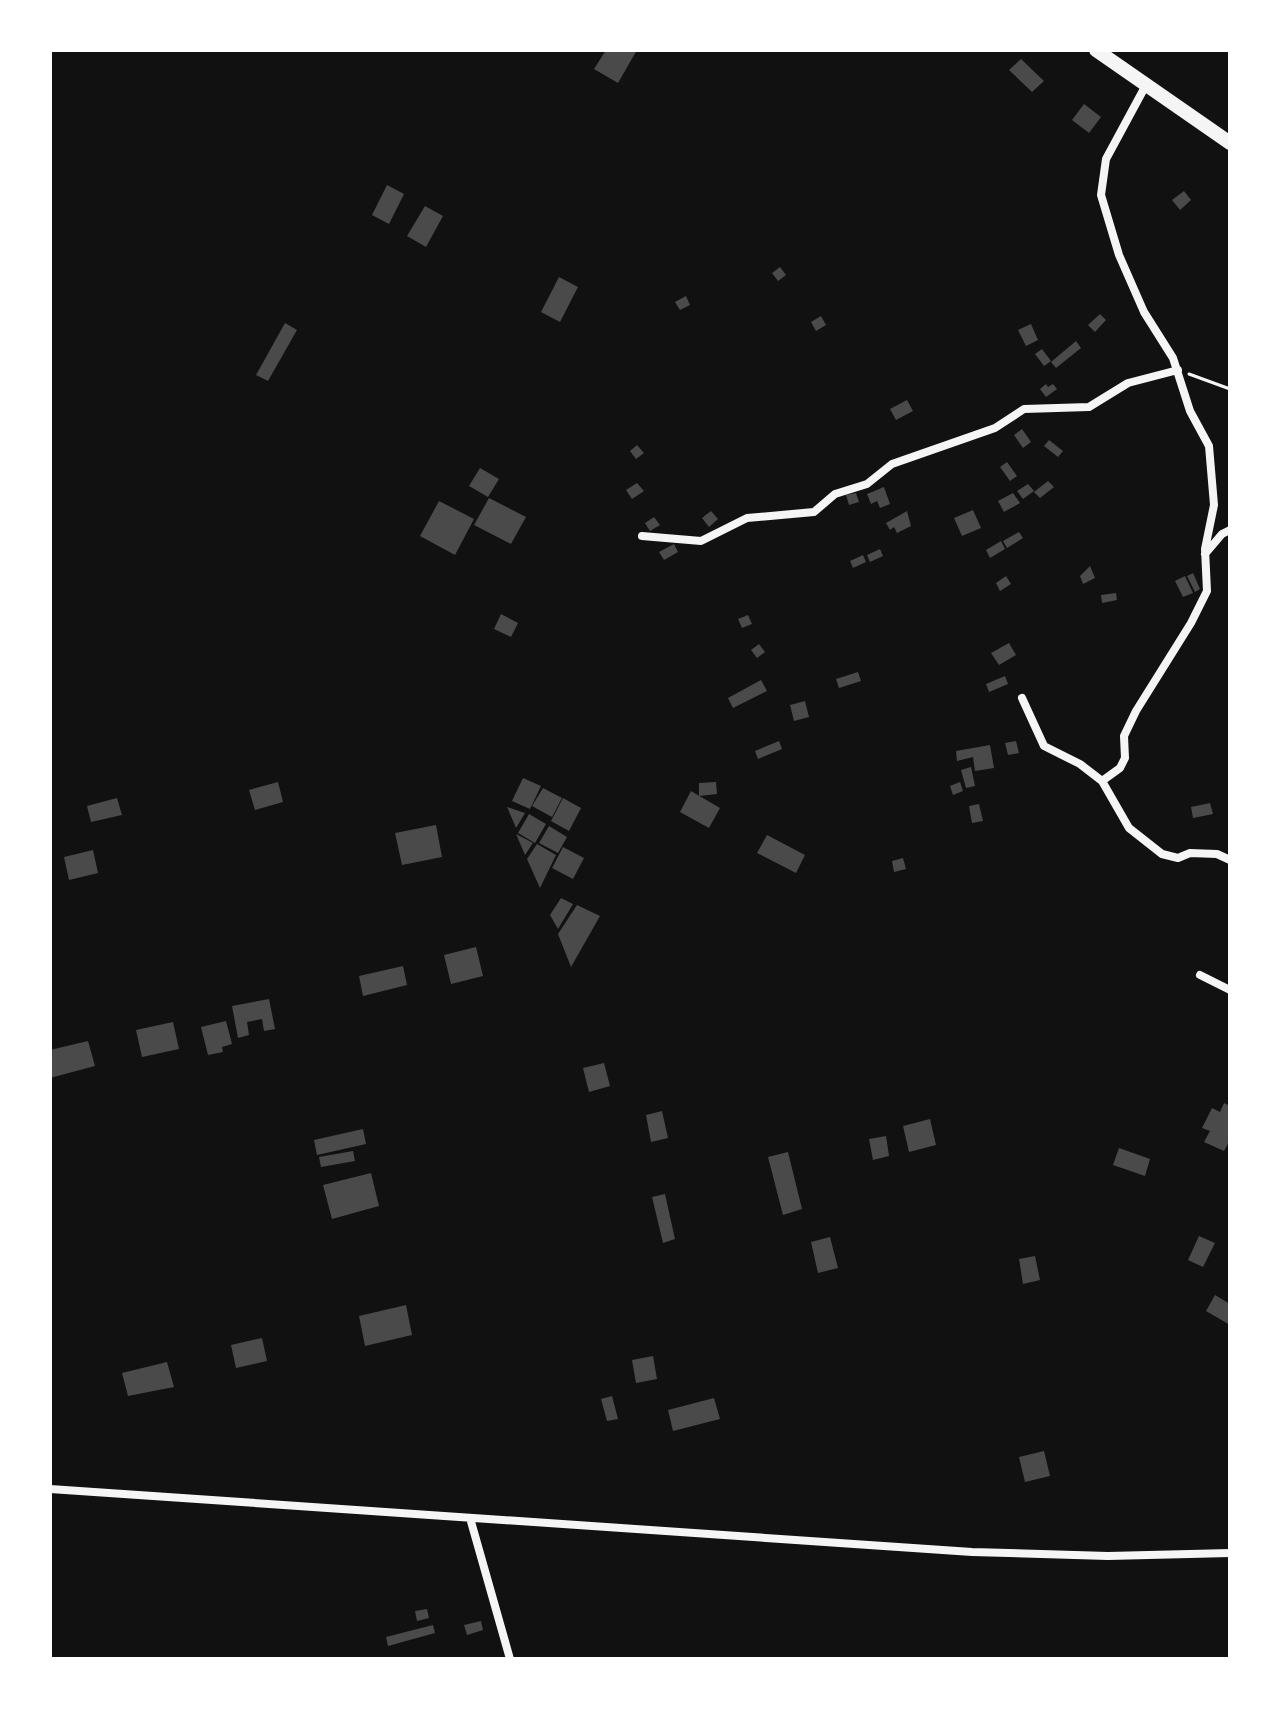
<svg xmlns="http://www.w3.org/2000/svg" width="1280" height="1709" font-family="'IBM Plex Serif',serif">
<rect width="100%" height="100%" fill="#111"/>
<path fill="#4a4a4a" d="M 606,50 L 637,50 L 618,83 L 594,69 Z
M 1021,59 L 1044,81 L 1032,92 L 1009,70 Z
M 1084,104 L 1101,117 L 1089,133 L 1072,120 Z
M 387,185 L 404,194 L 389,224 L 372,215 Z
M 1184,191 L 1191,200 L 1180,210 L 1172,200 Z
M 425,206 L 443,216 L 426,247 L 407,236 Z
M 780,267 L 786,275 L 778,281 L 772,273 Z
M 559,277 L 578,287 L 560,322 L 541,312 Z
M 686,296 L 690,305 L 680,310 L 675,302 Z
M 1100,314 L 1106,320 L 1095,332 L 1088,325 Z
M 821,316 L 826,325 L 816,331 L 811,322 Z
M 285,323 L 297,330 L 268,381 L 256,375 Z
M 1031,324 L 1038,340 L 1026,346 L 1018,330 Z
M 1076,341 L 1081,348 L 1056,368 L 1051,362 Z
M 1042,349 L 1051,361 L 1044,366 L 1035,354 Z
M 1046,384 L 1048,387 L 1053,384 L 1057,389 L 1046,397 L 1040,389 Z
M 907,400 L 913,411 L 896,420 L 890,409 Z
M 1022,429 L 1031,442 L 1023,448 L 1014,435 Z
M 1049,440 L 1063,451 L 1058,457 L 1044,446 Z
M 637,445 L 644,453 L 636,459 L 630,451 Z
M 1007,462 L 1017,476 L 1010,481 L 1000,467 Z
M 480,468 L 499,479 L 488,497 L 469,486 Z
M 1048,481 L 1054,487 L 1040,498 L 1034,492 Z
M 637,483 L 644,491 L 632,499 L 626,490 Z
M 1028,484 L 1034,491 L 1023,499 L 1017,491 Z
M 884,487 L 890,504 L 880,508 L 877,501 L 871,504 L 867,494 Z
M 856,493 L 859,502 L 849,505 L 846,495 Z
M 1013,493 L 1020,503 L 1004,512 L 998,501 Z
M 489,498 L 526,517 L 511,544 L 474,525 Z
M 439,501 L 474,519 L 455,555 L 420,536 Z
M 973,510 L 981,528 L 962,536 L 954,518 Z
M 711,511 L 718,519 L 709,527 L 702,518 Z
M 907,511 L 911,526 L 897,533 L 894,527 L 890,530 L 886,523 Z
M 654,517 L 660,525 L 650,531 L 645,523 Z
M 1019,532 L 1023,538 L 1007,548 L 1003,541 Z
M 1001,541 L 1005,549 L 990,558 L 986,550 Z
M 674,544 L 678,552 L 664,560 L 659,552 Z
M 880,549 L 883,556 L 870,562 L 867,555 Z
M 863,555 L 866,562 L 853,568 L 850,561 Z
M 1090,566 L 1095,578 L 1083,584 L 1080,576 Z
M 1193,573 L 1200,589 L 1195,592 L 1187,576 Z
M 1006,576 L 1011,584 L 1000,591 L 996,583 Z
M 1185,576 L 1193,593 L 1183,597 L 1175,581 Z
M 1116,593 L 1117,600 L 1102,603 L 1101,595 Z
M 501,614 L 518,623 L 511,637 L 494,629 Z
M 748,615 L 752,624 L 742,628 L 738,619 Z
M 1009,643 L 1016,655 L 999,665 L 991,653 Z
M 759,644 L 765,652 L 757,658 L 751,650 Z
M 858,672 L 861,681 L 839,688 L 836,679 Z
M 1005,676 L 1008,684 L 989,692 L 986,684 Z
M 761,680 L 767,691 L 733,708 L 728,698 Z
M 805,701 L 809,717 L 794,721 L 790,705 Z
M 779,741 L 782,749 L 758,759 L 755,751 Z
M 1016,741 L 1019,753 L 1008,755 L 1005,743 Z
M 990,745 L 994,768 L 975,771 L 973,757 L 957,761 L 956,751 Z
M 971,767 L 975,786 L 966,788 L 961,770 Z
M 523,778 L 541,786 L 530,809 L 512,801 Z
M 278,782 L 283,802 L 255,810 L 249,790 Z
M 716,782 L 717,794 L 699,796 L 699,783 Z
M 960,782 L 963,791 L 953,795 L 950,786 Z
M 543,788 L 562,798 L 552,817 L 532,806 Z
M 691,791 L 720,808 L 709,828 L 680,812 Z
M 117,798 L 122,815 L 91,822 L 87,806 Z
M 563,798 L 581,808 L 569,831 L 551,821 Z
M 1210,803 L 1213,814 L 1193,818 L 1191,807 Z
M 979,804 L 983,821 L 972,823 L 969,806 Z
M 507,807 L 525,813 L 516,828 Z
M 529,814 L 546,824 L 535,843 L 518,833 Z
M 436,825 L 442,857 L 402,865 L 395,833 Z
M 549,826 L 567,837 L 558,853 L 539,843 Z
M 516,834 L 533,843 L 525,855 Z
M 767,835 L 805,855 L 796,873 L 757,853 Z
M 537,844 L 556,855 L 540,888 L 527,859 Z
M 563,847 L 584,858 L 573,879 L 552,868 Z
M 93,850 L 98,873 L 69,880 L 64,857 Z
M 903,858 L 906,869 L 894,872 L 892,861 Z
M 561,898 L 573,904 L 558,929 L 550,915 Z
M 577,905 L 600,916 L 571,967 L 558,934 Z
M 476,947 L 483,976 L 451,984 L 444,955 Z
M 403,966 L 407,985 L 363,996 L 359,976 Z
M 269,999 L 275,1029 L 264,1031 L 262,1019 L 247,1022 L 249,1035 L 238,1038 L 232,1006 Z
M 226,1021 L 232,1044 L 222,1047 L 223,1052 L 208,1055 L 201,1027 Z
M 173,1022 L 179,1049 L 142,1057 L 136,1030 Z
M 88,1041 L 95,1066 L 50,1078 L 50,1050 Z
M 604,1063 L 610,1086 L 589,1092 L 583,1068 Z
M 1224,1103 L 1230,1106 L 1230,1140 L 1224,1151 L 1204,1142 L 1210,1131 L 1202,1128 L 1212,1108 L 1220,1112 Z
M 662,1111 L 668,1138 L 651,1142 L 646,1115 Z
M 930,1119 L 936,1145 L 909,1152 L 903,1126 Z
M 363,1129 L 366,1144 L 317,1155 L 314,1140 Z
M 886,1136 L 889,1156 L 873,1160 L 869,1139 Z
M 1119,1148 L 1150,1159 L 1145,1176 L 1113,1165 Z
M 353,1151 L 355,1161 L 321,1167 L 319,1157 Z
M 788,1152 L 802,1209 L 783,1215 L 768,1157 Z
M 371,1173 L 379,1206 L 332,1219 L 323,1185 Z
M 665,1194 L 675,1239 L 663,1243 L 652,1197 Z
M 1199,1236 L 1215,1243 L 1203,1267 L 1188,1260 Z
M 830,1237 L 838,1268 L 818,1273 L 811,1242 Z
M 1035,1256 L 1040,1280 L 1023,1284 L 1019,1259 Z
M 1215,1295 L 1230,1304 L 1230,1325 L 1206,1311 Z
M 406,1305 L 412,1335 L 365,1346 L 359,1316 Z
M 262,1338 L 267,1361 L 236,1368 L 231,1345 Z
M 653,1356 L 657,1379 L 636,1383 L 632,1360 Z
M 167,1362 L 174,1387 L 128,1396 L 122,1373 Z
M 612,1396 L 618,1419 L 607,1421 L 601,1399 Z
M 714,1398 L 720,1419 L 673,1431 L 668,1410 Z
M 1044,1451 L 1050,1476 L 1025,1482 L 1019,1457 Z
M 427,1609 L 429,1618 L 417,1621 L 415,1611 Z
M 481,1621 L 483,1630 L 467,1635 L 464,1625 Z
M 433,1625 L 435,1633 L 388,1646 L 386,1637 Z"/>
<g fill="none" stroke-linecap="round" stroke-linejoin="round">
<path stroke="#f5f5f5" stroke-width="3" d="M 1189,374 L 1230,389"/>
<path stroke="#f5f5f5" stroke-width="8" d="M 642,536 L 701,541 L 747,518 L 814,512 L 835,494 L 867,484 L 892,464 L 995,428 L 1024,409 L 1089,407 L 1128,383 L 1178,370
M 1205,554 L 1222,534 L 1230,530
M 1022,698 L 1044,746 L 1080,764 L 1102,781 L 1129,828 L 1162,854 L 1178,858 L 1190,853 L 1217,854 L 1230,860
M 1102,781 L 1120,768 L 1125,758 L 1124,736 L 1136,711 L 1191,623 L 1207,591 L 1205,549 L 1214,505 L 1209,446 L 1190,411 L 1173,358 L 1144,312 L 1119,255 L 1101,195 L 1106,159 L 1146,85
M 1200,975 L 1230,990
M 50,1489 L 972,1552 L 1108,1556 L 1230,1553
M 470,1518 L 510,1659"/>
<path stroke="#f5f5f5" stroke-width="14" d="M 1096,50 L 1230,143"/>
</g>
<rect width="1280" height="1709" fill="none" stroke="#ffffff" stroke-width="104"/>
</svg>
